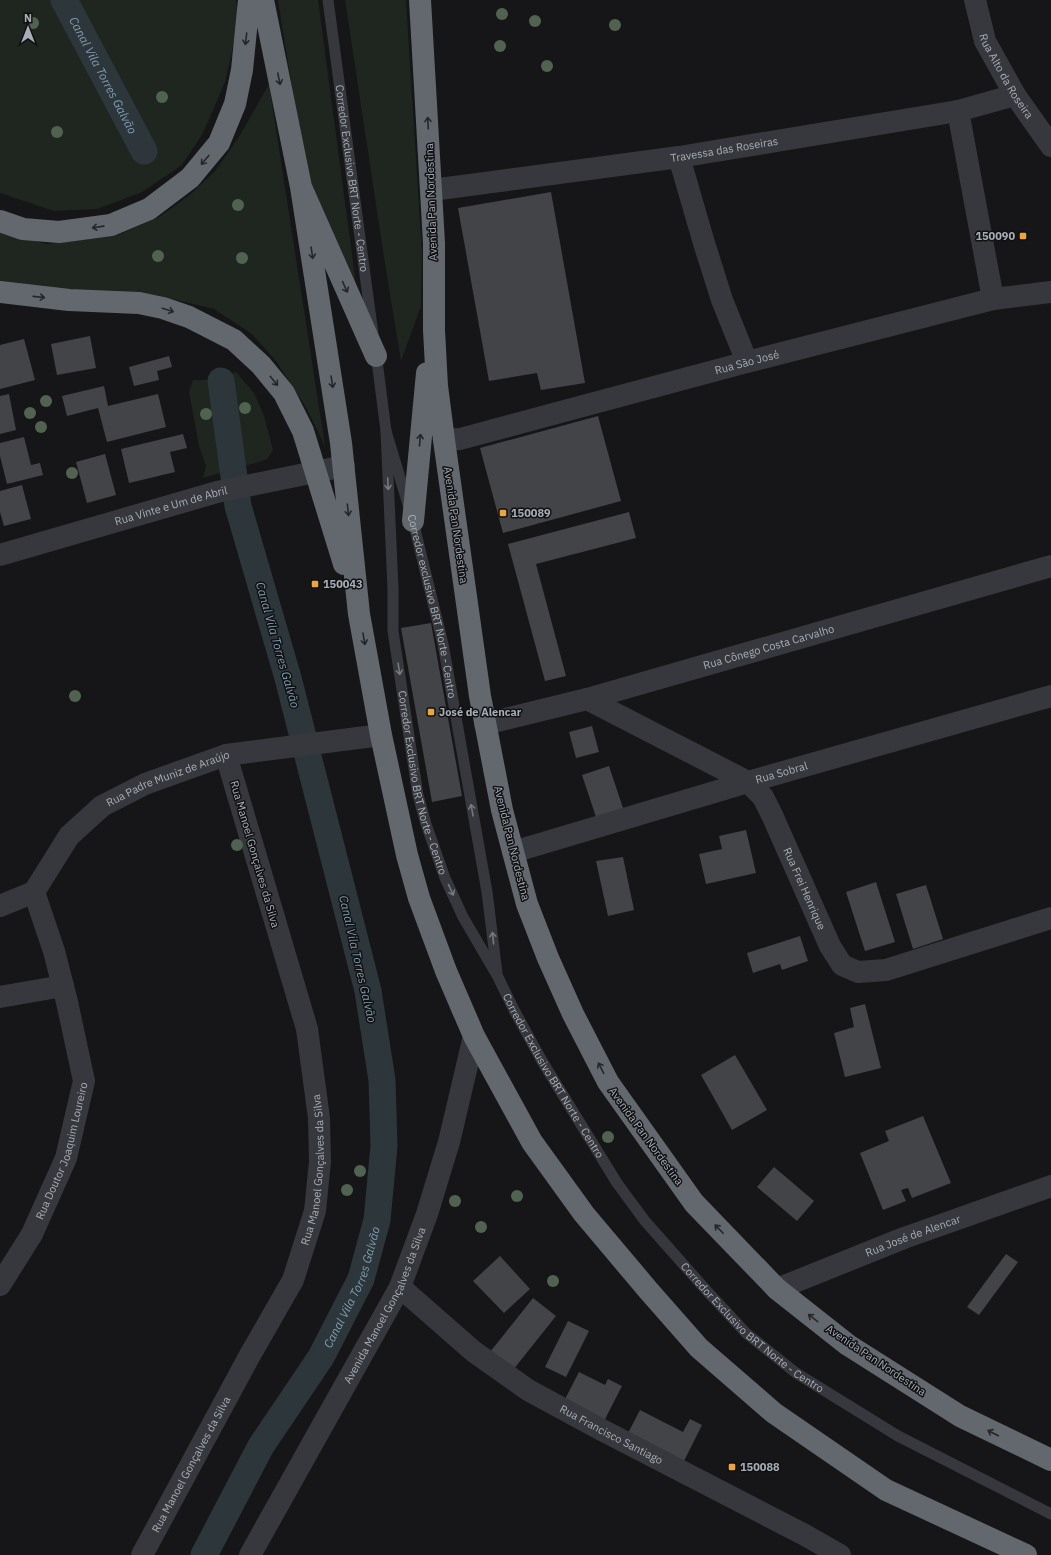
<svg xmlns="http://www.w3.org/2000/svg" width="1051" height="1555" font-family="'IBM Plex Sans',sans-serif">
<rect width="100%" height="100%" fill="#161618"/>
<path fill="#1e261f" d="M 0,0 L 236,0 L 239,20 L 225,82 L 203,133 L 182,165 L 142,192 L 97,209 L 54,211 L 0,193 Z
M 278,0 L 318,0 L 357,292 L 308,187 Z
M 345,0 L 406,0 L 422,254 L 421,306 L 401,361 L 386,270 Z
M 269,84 L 325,446 L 307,409 L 276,361 L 252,334 L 214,309 L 156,295 L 65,290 L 0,284 L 0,232 L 47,244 L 118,235 L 161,216 L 192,193 L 215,171 L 239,137 Z
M 236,372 L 254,393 L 264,416 L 273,450 L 267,459 L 259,462 L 203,478 L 206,466 L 199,446 L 189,392 L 193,380 L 211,380 Z"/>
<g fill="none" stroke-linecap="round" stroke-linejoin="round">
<g stroke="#2c363b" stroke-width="27">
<path id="s1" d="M 64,0 L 144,151"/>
<path id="s2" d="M 204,1555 L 261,1446 L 321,1357 L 361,1279 L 377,1220 L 384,1146 L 382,1080 L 368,991 L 288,678 L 238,506 L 221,381"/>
</g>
</g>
<path fill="#424448" d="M 551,192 L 585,383 L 541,390 L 537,373 L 489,381 L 458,208 Z
M 90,336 L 96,368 L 57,375 L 51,344 Z
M 24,339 L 35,380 L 0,389 L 0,345 Z
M 169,356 L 172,367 L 157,371 L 159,380 L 134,386 L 129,367 Z
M 104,386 L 108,406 L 158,394 L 166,427 L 107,442 L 98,408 L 67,416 L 62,396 Z
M 9,394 L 16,430 L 0,434 L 0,396 Z
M 598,416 L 621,501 L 503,533 L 480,448 Z
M 183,434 L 187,448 L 170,452 L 175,472 L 129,483 L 121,449 Z
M 24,437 L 31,465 L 40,463 L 43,475 L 7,484 L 0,456 L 0,443 Z
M 105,454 L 116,495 L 87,503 L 76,462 Z
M 22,485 L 31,519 L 4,526 L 0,512 L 0,491 Z
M 629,512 L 636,538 L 536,564 L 566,676 L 545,681 L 508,544 Z
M 431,623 L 462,796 L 432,802 L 401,628 Z
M 592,726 L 599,752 L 576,758 L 569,732 Z
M 609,766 L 624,811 L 597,820 L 582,775 Z
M 746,830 L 756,873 L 706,884 L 699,854 L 722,849 L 719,836 Z
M 623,857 L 634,910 L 608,916 L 596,861 Z
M 876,882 L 895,942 L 865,951 L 846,892 Z
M 926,885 L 943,939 L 913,949 L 896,894 Z
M 800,936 L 808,961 L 782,970 L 780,964 L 753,973 L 747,953 Z
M 865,1004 L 881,1068 L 845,1077 L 834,1033 L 854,1027 L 850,1008 Z
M 735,1055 L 767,1110 L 732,1130 L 701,1075 Z
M 923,1116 L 951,1183 L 912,1198 L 908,1188 L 901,1190 L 906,1201 L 883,1210 L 860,1153 L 889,1141 L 885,1131 Z
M 774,1167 L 814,1201 L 797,1221 L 757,1187 Z
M 1006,1254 L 1018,1262 L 979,1315 L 967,1307 Z
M 500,1256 L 530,1289 L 504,1313 L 473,1281 Z
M 533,1298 L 556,1316 L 513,1370 L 490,1352 Z
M 568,1321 L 589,1331 L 566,1377 L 545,1367 Z
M 579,1372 L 605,1385 L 608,1379 L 622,1386 L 603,1423 L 563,1403 Z
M 640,1410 L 683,1432 L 690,1419 L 702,1425 L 683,1463 L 627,1435 Z"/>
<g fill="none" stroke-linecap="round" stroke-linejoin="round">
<g stroke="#37383d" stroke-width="11">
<path id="s3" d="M 328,0 L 373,334"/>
<path id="s4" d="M 376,353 L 386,431 L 413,521 L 443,644 L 487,892 L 497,973"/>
<path id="s5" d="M 386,431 L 393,589 L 393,631 L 418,795 L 426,824 L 445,878 L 463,917 L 498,977 L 514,1010 L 542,1061 L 617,1183 L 645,1221 L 706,1290 L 746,1333 L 796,1373 L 898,1436 L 1051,1514"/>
</g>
<g stroke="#37383d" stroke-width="22">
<path id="s6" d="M 975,0 L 985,41 L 1015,95 L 1051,146"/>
<path d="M 958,111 L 993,299"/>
<path d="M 679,157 L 704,243 L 722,300 L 747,362"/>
<path id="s7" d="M 432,190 L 679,157 L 958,111 L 1015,95"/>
<path id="s8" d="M 444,440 L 460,439 L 747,362 L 993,299 L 1051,292"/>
<path id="s9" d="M 0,555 L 217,492 L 344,466"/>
<path id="s10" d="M 587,699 L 748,782 L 763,797 L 772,815 L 830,946 L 842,965 L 858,972 L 886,970 L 1051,918"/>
<path id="s11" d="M 485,724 L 587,699 L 1051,566"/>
<path id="s12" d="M 513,852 L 748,782 L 1051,696"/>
<path id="s13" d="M 0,906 L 34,892 L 69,836 L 102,806 L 145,784 L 226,755 L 381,735"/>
<path d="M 0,997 L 63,986"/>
<path id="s14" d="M 0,1285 L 32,1234 L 66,1158 L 84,1081 L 67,1002 L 54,951 L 34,892"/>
<path id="s15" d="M 400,1287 L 473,1351 L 528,1390 L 600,1429 L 805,1535 L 840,1555"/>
<path id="s16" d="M 777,1289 L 904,1238 L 1051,1186"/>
<path id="s17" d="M 142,1555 L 250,1355 L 293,1280 L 315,1211 L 320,1161 L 319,1118 L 307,1029 L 226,755"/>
<path id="s18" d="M 250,1555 L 400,1287 L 427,1214 L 449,1142 L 474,1036"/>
</g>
<path stroke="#63676e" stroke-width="22" d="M 263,0 L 301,187 L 376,356
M 420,0 L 434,243 L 434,330 L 437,386 L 444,440 L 480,696 L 502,810 L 527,904 L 548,958 L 573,1014 L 608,1082 L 694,1203 L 777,1289 L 848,1345 L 960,1416 L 1051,1460
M 301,187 L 341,443 L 359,614 L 381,735 L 407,855 L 419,898 L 446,971 L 474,1036 L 532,1142 L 584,1214 L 648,1290 L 699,1348 L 774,1413 L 886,1490 L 1026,1555
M 0,221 L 23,229 L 59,232 L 111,225 L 149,209 L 190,178 L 219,143 L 235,104 L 242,70 L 249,0
M 0,292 L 69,300 L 139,303 L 163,308 L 189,317 L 234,340 L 261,365 L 284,393 L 303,431 L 344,564
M 413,521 L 427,373"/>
</g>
<g fill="#506351">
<circle cx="502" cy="14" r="6"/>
<circle cx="535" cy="21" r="6"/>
<circle cx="33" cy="23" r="6"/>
<circle cx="615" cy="25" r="6"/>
<circle cx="500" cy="46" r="6"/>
<circle cx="547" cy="66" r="6"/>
<circle cx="162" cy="97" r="6"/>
<circle cx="57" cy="132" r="6"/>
<circle cx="238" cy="205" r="6"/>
<circle cx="158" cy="256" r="6"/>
<circle cx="242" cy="258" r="6"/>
<circle cx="46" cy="401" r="6"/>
<circle cx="245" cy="408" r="6"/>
<circle cx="30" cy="413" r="6"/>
<circle cx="206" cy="414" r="6"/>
<circle cx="41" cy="427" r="6"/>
<circle cx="72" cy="473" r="6"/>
<circle cx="75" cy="696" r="6"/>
<circle cx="237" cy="845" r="6"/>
<circle cx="608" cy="1137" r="6"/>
<circle cx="360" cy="1171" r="6"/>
<circle cx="347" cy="1190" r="6"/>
<circle cx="517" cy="1196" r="6"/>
<circle cx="455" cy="1201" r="6"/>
<circle cx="481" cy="1227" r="6"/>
<circle cx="553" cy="1281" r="6"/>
</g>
<defs><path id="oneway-shaft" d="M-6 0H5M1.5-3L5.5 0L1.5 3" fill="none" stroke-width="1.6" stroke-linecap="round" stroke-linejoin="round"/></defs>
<g stroke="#26262a">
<use href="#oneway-shaft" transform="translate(246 39) rotate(97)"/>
<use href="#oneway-shaft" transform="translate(279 79) rotate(78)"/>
<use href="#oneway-shaft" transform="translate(428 123) rotate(-93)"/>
<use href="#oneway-shaft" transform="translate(205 160) rotate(130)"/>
<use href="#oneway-shaft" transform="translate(98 227) rotate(172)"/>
<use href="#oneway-shaft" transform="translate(312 253) rotate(81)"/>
<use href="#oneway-shaft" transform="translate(345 287) rotate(66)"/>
<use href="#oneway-shaft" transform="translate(39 297) rotate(6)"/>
<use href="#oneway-shaft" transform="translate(168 310) rotate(18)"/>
<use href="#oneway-shaft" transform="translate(274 381) rotate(51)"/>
<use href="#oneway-shaft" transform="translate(332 382) rotate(81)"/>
<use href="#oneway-shaft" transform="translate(420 440) rotate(-85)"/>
<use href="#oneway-shaft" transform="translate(348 510) rotate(84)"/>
<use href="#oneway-shaft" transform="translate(364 639) rotate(80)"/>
<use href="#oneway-shaft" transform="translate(601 1068) rotate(-117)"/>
<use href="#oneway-shaft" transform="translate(719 1229) rotate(-134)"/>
<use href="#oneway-shaft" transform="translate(813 1318) rotate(-142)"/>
<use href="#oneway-shaft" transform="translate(993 1433) rotate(-153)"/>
</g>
<g stroke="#757980">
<use href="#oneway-shaft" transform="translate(388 484) rotate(87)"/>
<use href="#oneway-shaft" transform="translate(399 669) rotate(81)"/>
<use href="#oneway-shaft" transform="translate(472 810) rotate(-100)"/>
<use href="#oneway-shaft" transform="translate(451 890) rotate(65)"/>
<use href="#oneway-shaft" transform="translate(493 938) rotate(-96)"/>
</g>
<g fill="#eca53a" stroke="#111113" stroke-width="1.5">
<rect x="1019" y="232" width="8" height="8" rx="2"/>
<rect x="499" y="509" width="8" height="8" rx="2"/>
<rect x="311" y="580" width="8" height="8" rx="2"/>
<rect x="427" y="708" width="8" height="8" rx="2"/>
<rect x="728" y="1463" width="8" height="8" rx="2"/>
</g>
<g text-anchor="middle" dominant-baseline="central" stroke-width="3" stroke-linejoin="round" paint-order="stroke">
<g font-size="11" fill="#a8aeb7" stroke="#111113">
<text stroke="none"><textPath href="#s6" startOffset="83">Rua Alto da Roseira</textPath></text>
<text stroke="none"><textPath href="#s7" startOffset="295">Travessa das Roseiras</textPath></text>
<text stroke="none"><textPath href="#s3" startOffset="180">Corredor Exclusivo BRT Norte - Centro</textPath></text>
<text transform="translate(431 202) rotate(-92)">Avenida Pan Nordestina</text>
<text stroke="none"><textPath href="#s8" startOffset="313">Rua São José</textPath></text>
<text stroke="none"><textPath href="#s9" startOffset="178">Rua Vinte e Um de Abril</textPath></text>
<text transform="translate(456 525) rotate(82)">Avenida Pan Nordestina</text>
<text stroke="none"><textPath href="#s4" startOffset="260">Corredor exclusivo BRT Norte - Centro</textPath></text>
<text stroke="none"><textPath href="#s11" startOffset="294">Rua Cônego Costa Carvalho</textPath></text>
<text stroke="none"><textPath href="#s12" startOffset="280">Rua Sobral</textPath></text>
<text stroke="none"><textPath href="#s13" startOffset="219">Rua Padre Muniz de Araújo</textPath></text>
<text stroke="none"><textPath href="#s5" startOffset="355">Corredor Exclusivo BRT Norte - Centro</textPath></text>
<text transform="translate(512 843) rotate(76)">Avenida Pan Nordestina</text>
<text transform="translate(255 854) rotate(74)">Rua Manoel Gonçalves da Silva</text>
<text stroke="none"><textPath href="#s10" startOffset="303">Rua Frei Henrique</textPath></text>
<text stroke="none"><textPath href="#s5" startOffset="679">Corredor Exclusivo BRT Norte - Centro</textPath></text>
<text transform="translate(646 1136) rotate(54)">Avenida Pan Nordestina</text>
<text stroke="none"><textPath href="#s14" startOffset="149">Rua Doutor Joaquim Loureiro</textPath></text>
<text stroke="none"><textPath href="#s17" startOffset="427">Rua Manoel Gonçalves da Silva</textPath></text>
<text stroke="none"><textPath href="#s16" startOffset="146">Rua José de Alencar</textPath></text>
<text stroke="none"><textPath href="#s18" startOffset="284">Avenida Manoel Gonçalves da Silva</textPath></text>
<text stroke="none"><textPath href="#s5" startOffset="1003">Corredor Exclusivo BRT Norte - Centro</textPath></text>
<text transform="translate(876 1360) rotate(34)">Avenida Pan Nordestina</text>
<text stroke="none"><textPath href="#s15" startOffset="259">Rua Francisco Santiago</textPath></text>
<text stroke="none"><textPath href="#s17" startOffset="103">Rua Manoel Gonçalves da Silva</textPath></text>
</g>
<g font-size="11" font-weight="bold" fill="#a8aeb7" stroke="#111113" text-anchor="start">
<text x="1015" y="236" text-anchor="end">150090</text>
<text x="511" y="513">150089</text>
<text x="323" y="584">150043</text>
<text x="439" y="712">José de Alencar</text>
<text x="740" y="1467">150088</text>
</g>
<g font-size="12" font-style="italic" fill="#809eb1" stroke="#111113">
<text stroke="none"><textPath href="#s1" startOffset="85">Canal Vila Torres Galvão</textPath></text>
<text transform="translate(278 645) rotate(74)">Canal Vila Torres Galvão</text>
<text transform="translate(358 959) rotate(77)">Canal Vila Torres Galvão</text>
<text stroke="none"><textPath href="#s2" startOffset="307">Canal Vila Torres Galvão</textPath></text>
</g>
</g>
<g transform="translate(28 28)" stroke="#111113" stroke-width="3" paint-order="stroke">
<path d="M0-3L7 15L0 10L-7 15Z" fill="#a8aeb7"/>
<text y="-6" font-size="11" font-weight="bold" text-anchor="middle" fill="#a8aeb7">N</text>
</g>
</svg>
